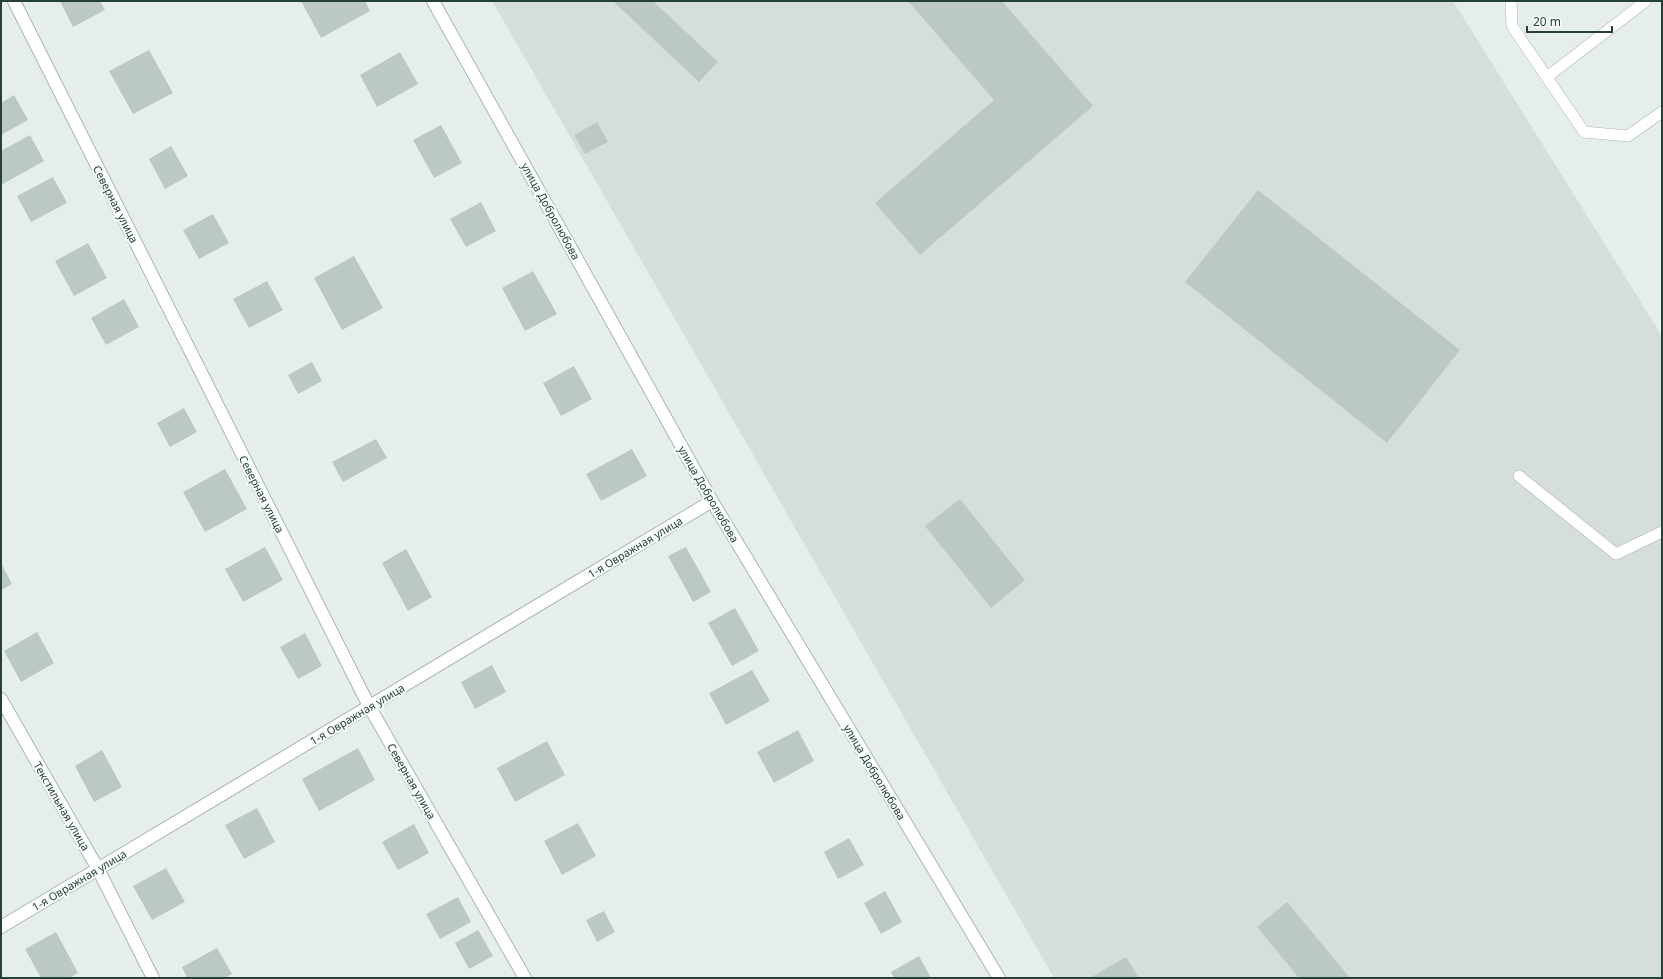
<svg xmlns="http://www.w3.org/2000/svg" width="1663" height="979" font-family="'Noto Sans',sans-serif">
<rect width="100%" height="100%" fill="#e6eeeb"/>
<path fill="#d5ded9" d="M 492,1 L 1453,1 L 1662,336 L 1662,978 L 1054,978 Z"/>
<path fill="#bcc9c3" d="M 60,1 L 100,1 L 105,10 L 73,27 Z
M 301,1 L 365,1 L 370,11 L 321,38 Z
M 613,1 L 653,1 L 718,62 L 699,82 Z
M 908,1 L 1002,1 L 1093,106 L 920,255 L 875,203 L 994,100 Z
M 149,50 L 173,93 L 133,114 L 109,71 Z
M 400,52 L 418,84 L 377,107 L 360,75 Z
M 14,95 L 28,120 L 1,135 L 1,103 Z
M 597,122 L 608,142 L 585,154 L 574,135 Z
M 441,125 L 462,163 L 434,178 L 413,140 Z
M 30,135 L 44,161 L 1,185 L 1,151 Z
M 171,146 L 188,176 L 165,189 L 149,159 Z
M 53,177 L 67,203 L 31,222 L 17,196 Z
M 1258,190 L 1460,350 L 1387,443 L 1185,282 Z
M 481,202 L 496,231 L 466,247 L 450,219 Z
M 213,214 L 229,243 L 199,259 L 183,230 Z
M 88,243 L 107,278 L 74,296 L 55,261 Z
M 354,256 L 383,308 L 342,330 L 314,278 Z
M 533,271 L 557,314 L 525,331 L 502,288 Z
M 267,281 L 283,310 L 249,328 L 233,299 Z
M 124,299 L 139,327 L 106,345 L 91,318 Z
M 312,362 L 322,381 L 298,394 L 288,375 Z
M 574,366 L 592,399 L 561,416 L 543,383 Z
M 184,408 L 197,432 L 170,447 L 157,423 Z
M 376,439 L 387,458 L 343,482 L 332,462 Z
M 632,449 L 647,476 L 601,501 L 586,474 Z
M 225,469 L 247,509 L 205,532 L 183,492 Z
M 960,499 L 1025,580 L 991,608 L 925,526 Z
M 265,547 L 283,580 L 243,602 L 225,569 Z
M 686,547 L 711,592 L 693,602 L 668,556 Z
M 406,549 L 432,597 L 408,611 L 382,563 Z
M 1,563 L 12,584 L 1,590 Z
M 735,608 L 759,651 L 732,666 L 708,623 Z
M 37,632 L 54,663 L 21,682 L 4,651 Z
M 305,633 L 322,666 L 298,679 L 280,647 Z
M 492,665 L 506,692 L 475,709 L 461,682 Z
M 752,670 L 770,701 L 726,725 L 709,693 Z
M 798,730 L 814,761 L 774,783 L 757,752 Z
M 547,741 L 565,775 L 515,802 L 497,768 Z
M 358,748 L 375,780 L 319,811 L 302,779 Z
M 102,750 L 122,787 L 94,802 L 75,766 Z
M 257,808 L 275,842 L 244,859 L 225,825 Z
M 578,823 L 596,856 L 562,875 L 544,841 Z
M 414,824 L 429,853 L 398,870 L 382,842 Z
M 849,838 L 864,865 L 838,879 L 824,852 Z
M 166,868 L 185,902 L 152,920 L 133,886 Z
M 885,891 L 902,922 L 881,934 L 864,903 Z
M 458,897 L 471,922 L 440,939 L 426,914 Z
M 1287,902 L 1350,978 L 1299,978 L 1257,927 Z
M 604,911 L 615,932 L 597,942 L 586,920 Z
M 478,930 L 493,956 L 469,969 L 455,943 Z
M 56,932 L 78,973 L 69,978 L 41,978 L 25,949 Z
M 217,948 L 232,974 L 225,978 L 187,978 L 182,967 Z
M 919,956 L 931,978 L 894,978 L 891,972 Z
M 1126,957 L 1139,978 L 1090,978 Z"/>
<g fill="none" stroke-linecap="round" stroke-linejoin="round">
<g stroke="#a9b6b2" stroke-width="12">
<path id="service" d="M 1511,1 L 1512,26 L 1584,132 L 1628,136 L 1662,112
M 1547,77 L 1646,1
M 1519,476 L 1616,554 L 1662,532"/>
</g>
<g stroke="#a9b6b2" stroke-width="14">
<path id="minor" d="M 14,1 L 369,706 L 525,978
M 433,1 L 712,501 L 999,978
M 1,699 L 98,869 L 153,978
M 1,927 L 712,501"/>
</g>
<use href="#service" stroke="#fff" stroke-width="11"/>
<use href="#minor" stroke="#fff" stroke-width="12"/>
</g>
<g text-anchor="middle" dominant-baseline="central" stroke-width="4" stroke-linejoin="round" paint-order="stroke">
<g font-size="11" fill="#264038" stroke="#f7fbf9">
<text transform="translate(116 204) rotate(63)">Северная улица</text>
<text transform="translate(551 211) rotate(61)">улица Добролюбова</text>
<text transform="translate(262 494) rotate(63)">Северная улица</text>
<text transform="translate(709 494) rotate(60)">улица Добролюбова</text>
<text transform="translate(635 547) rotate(-31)">1-я Овражная улица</text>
<text transform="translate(357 714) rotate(-31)">1-я Овражная улица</text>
<text transform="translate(875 772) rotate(59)">улица Добролюбова</text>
<text transform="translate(412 781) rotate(60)">Северная улица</text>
<text transform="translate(62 806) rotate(60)">Текстильная улица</text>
<text transform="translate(79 880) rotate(-31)">1-я Овражная улица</text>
</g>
</g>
<rect width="1663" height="979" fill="none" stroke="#264038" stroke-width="4"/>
<path d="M1527 26v6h85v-6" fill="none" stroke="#264038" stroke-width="2"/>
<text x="1533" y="26" font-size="12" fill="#264038" stroke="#f7fbf9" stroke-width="3" paint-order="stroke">20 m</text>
</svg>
